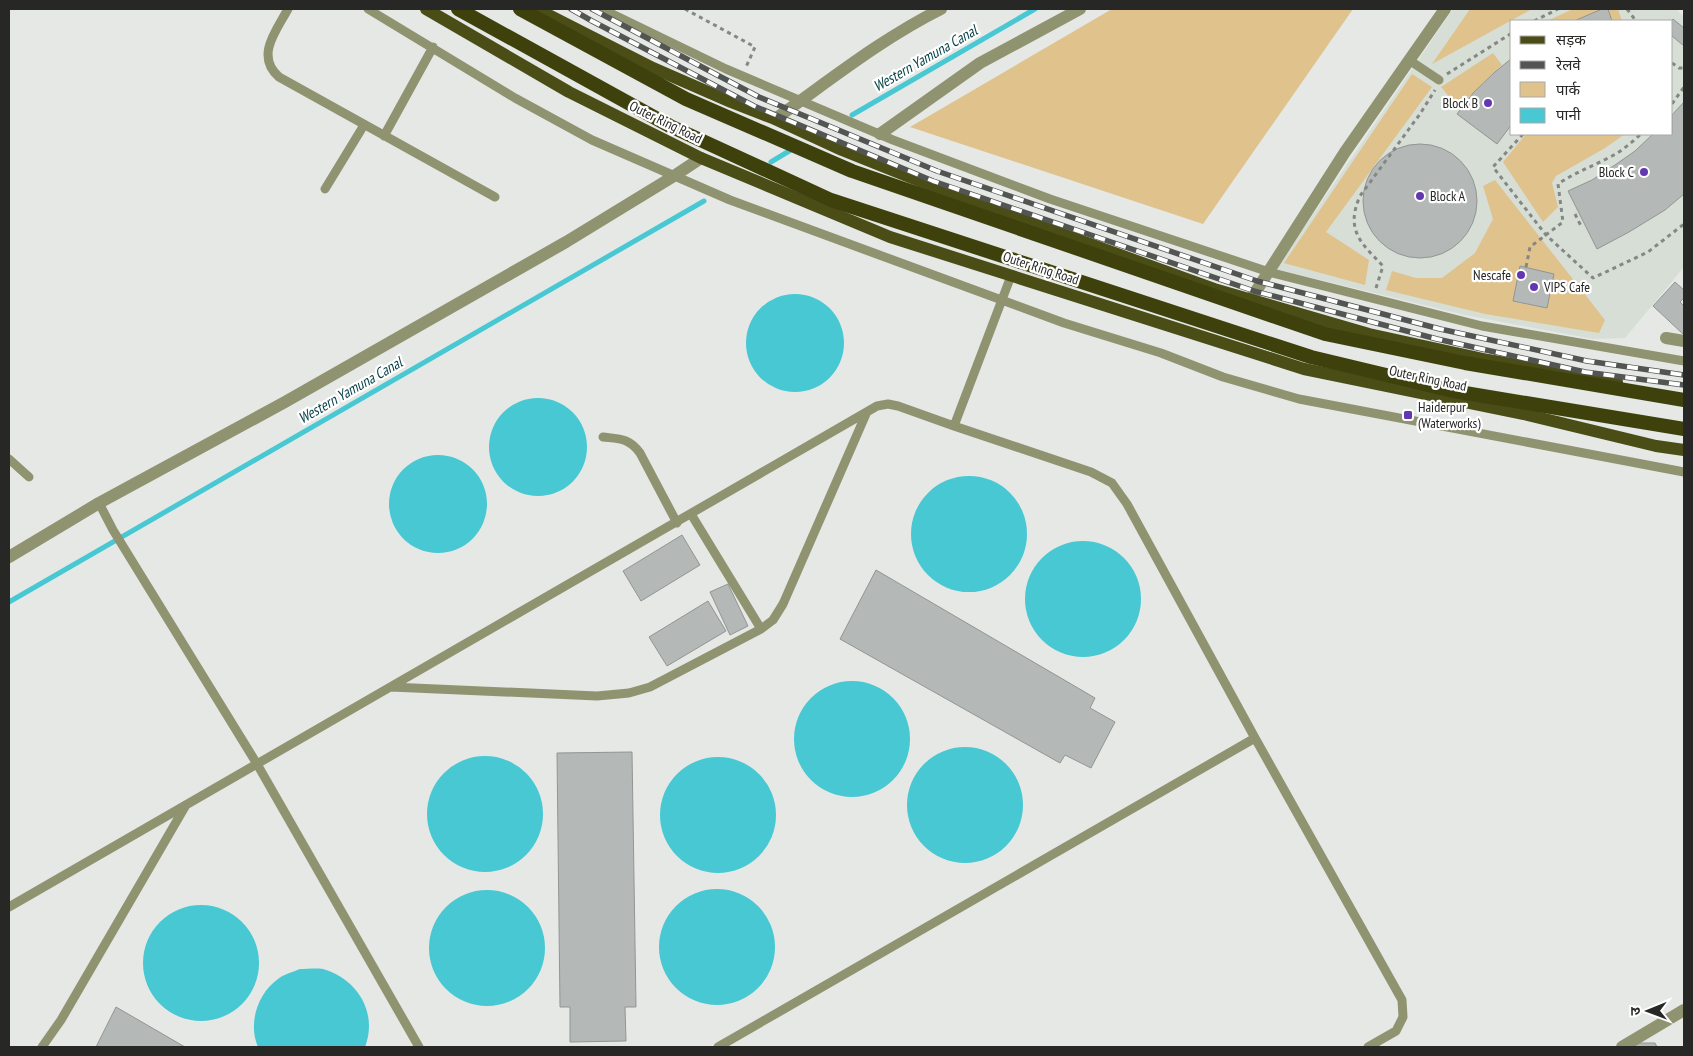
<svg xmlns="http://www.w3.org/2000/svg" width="1693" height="1056" font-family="'PT Sans Narrow','Noto Sans Devanagari',sans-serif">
<rect width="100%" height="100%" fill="#e5e8e5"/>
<path fill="#d6ded5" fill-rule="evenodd" d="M 1453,9 L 1676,9 L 1684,17 L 1684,267 L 1625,338 L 1593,339 L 1465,315 L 1276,269 ZM 1512,21 L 1672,21 L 1672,134 L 1512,134 Z"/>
<path fill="#e0c28d" d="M 1112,9 L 1353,9 L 1203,224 L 910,127 Z
M 1470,9 L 1532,9 L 1432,64 Z
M 1573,9 L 1618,9 L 1622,21 L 1607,21 L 1602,9 L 1577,21 L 1547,21 Z
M 1493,53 L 1502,65 L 1458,107 L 1441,87 Z
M 1412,74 L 1432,87 L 1326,232 L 1369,260 L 1365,285 L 1284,263 Z
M 1526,134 L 1625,134 L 1605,148 L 1556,176 L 1552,183 L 1558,207 L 1543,222 L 1503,162 Z
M 1495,180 L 1605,320 L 1599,333 L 1485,314 L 1386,290 L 1392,271 L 1416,278 L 1442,278 L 1475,253 L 1493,219 L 1483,186 Z"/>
<path fill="#48c8d3" d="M746 343a49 49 0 1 1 98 0a49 49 0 1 1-98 0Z
M489 447a49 49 0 1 1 98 0a49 49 0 1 1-98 0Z
M389 504a49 49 0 1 1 98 0a49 49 0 1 1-98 0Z
M911 534a58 58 0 1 1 116 0a58 58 0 1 1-116 0Z
M1025 599a58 58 0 1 1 116 0a58 58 0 1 1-116 0Z
M794 739a58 58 0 1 1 116 0a58 58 0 1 1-116 0Z
M907 805a58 58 0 1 1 116 0a58 58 0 1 1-116 0Z
M427 814a58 58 0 1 1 116 0a58 58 0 1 1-116 0Z
M660 815a58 58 0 1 1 116 0a58 58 0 1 1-116 0Z
M659 947a58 58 0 1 1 116 0a58 58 0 1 1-116 0Z
M429 948a58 58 0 1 1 116 0a58 58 0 1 1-116 0Z
M143 963a58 58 0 1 1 116 0a58 58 0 1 1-116 0Z
M 300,969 C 307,969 316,968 323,969 C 358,979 378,1013 365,1047 L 258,1047 C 248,1024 257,994 278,979 C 284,974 293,972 300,969 Z"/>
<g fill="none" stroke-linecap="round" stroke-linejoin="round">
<path stroke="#48c8d3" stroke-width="5" d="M 852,115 L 1035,9
M 771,162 L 794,148
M 9,602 L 704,201"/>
</g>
<path fill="#b4b8b7" stroke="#919594" d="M 1602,9 L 1608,9 L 1612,21 L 1574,21 Z
M 1673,19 L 1684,28 L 1684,46 L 1672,36 L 1671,21 Z
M 1512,58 L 1512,124 L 1497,144 L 1457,114 L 1473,93 L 1495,72 Z
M 1684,102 L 1684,194 L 1665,210 L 1629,232 L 1597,249 L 1568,191 L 1592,180 L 1615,165 L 1635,151 L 1653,134 L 1672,134 L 1672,115 Z
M1363 201a57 57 0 1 1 114 0a57 57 0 1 1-114 0Z
M 1520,266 L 1554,274 L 1547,308 L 1513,301 Z
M 1675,282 L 1684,290 L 1684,298 L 1680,302 L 1684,306 L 1684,335 L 1653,306 Z
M 682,535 L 700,565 L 641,601 L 623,571 Z
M 876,570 L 1095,698 L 1090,708 L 1115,722 L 1091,768 L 1065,755 L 1060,763 L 840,639 Z
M 728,584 L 748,626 L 730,635 L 710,592 Z
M 708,601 L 726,631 L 667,666 L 649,637 Z
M 632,752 L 636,1007 L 625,1007 L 626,1041 L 570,1042 L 570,1007 L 560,1007 L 557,753 Z
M 116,1007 L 185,1047 L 96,1047 Z
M 1631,1043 L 1655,1043 L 1657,1047 L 1624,1047 Z"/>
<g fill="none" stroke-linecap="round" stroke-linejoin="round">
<path stroke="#858784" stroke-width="3" stroke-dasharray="4 4" stroke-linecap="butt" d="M 685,9 L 755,47 L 746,67
M 1627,9 L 1636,21
M 1534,21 L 1558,9
M 1672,63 L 1679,68 L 1684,68
M 1447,74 L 1512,33
M 1672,104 L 1684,87
M 1523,134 L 1493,167 L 1546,235 L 1593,278 L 1648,252 L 1684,224
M 1575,214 L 1581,226
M 1526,267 L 1530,247 L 1563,222 L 1558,184 C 1574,173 1591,167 1608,158 C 1621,152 1631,143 1641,134
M 1376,288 L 1383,266 C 1361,243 1345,230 1360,196 L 1420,114 L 1435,90"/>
<path stroke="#909370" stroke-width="9" d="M 288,9 C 276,31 255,56 279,77 L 495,197
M 368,9 L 515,98 L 592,140 L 730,200 L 1064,323 L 1161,353 L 1223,377 L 1299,399 L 1684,472
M 602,9 L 726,69 L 893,140 L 1050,199 L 1269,272 L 1482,326 L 1684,361
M 1409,60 L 1439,80
M 384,136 L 433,47
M 325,189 L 364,125
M 954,426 L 1011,276
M 603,437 C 620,439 629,438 640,453 L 677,523
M 9,459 L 29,477
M 99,503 L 113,530 L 257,764 L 419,1047
M 691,514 L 761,629
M 391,687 L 597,696 L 629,693 L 650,687 L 761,629 L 773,620 L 783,604 L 866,414
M 9,907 L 877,406 L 888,404 L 898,406 L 954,426 L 1091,472 L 1112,483 L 1127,504 L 1255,738 L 1402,1000 L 1403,1017 L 1396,1031 L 1368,1047
M 42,1047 L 61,1020 L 186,805
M 718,1047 L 1255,738"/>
<path stroke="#909370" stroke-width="12" d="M 880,134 L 980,63 L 1080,9
M 1251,299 L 1345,152 L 1445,9
M 1666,338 L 1684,341
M 1622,1047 L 1684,1010"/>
<path stroke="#909370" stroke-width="12" d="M 775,119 C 829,81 881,39 941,9
M 9,557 L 99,503 L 285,402 L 566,242 L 674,176 L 701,158"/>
<path stroke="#4b4d17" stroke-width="12" d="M 426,9 L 569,92 L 701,158 L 890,237 L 1304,369 L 1524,414 L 1656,446 L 1684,450
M 537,9 L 653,68 L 731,102 L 775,119 L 842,150 L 952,194 L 1214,289 L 1369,334 L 1488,360 L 1617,382"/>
<path stroke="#3f410d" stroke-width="14" d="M 458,9 L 670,126 L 831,200 L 1311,357 L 1453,391 L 1684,429
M 520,9 L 686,99 L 852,171 L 1325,334 L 1465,363 L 1684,400"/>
<g stroke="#535553" stroke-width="5.5">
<path id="rail" d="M 571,9 L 592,21 L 754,106 L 933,181 L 1254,291 L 1437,339 L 1585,372 L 1684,385
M 592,9 L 759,97 L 937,171 L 1257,281 L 1440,329 L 1587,361 L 1684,375"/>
</g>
<use href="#rail" stroke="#fff" stroke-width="4" stroke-dasharray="11" stroke-linecap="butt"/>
</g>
<g fill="#6337af" stroke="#fff" stroke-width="2">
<circle cx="1488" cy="103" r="5"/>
<circle cx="1644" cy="172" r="5"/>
<circle cx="1420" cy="196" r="5"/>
<circle cx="1521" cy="275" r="5"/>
<circle cx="1534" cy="287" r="5"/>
<rect x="1403" y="410" width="10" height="10" rx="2.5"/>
</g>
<g text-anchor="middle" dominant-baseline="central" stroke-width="4.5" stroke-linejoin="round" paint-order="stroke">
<g font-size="14" fill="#272826" stroke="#fff" text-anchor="end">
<text x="1478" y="103">Block B</text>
<text x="1634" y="172">Block C</text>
<text x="1430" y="196" text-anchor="start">Block A</text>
<text x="1511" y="275">Nescafe</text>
<text x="1544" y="287" text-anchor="start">VIPS Cafe</text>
<text x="1418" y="407" text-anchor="start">Haiderpur<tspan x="1418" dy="16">(Waterworks)</tspan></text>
</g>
<g font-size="14" fill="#272826" stroke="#fff">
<text transform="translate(666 122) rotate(26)">Outer Ring Road</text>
<text transform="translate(1041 268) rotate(18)">Outer Ring Road</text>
<text transform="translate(1428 378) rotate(12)">Outer Ring Road</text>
</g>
<g font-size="15" font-style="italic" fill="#023f44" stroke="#fff">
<text transform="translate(925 58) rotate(-30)">Western Yamuna Canal</text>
<text transform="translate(350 390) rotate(-30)">Western Yamuna Canal</text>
</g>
</g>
<rect width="1693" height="1056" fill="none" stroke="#272826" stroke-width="20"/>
<rect x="1510" y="20" width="162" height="115" fill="#ffffff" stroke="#a9a9a8"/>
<rect x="1520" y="36" width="25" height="8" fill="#4b4d17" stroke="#a9a9a8"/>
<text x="1556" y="45" font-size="15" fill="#272826">सड़क</text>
<rect x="1520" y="61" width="25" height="8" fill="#535553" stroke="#a9a9a8"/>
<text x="1556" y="70" font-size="15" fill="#272826">रेलवे</text>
<rect x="1520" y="82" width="25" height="15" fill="#e0c28d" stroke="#a9a9a8"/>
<text x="1556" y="95" font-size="15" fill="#272826">पार्क</text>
<rect x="1520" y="108" width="25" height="15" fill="#48c8d3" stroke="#a9a9a8"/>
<text x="1556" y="120" font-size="15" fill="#272826">पानी</text>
<g transform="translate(1648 1011) rotate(269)" stroke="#ffffff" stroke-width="4" paint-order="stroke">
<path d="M0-4L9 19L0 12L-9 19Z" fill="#272826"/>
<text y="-8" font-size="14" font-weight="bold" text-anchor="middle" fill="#272826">उ</text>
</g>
</svg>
